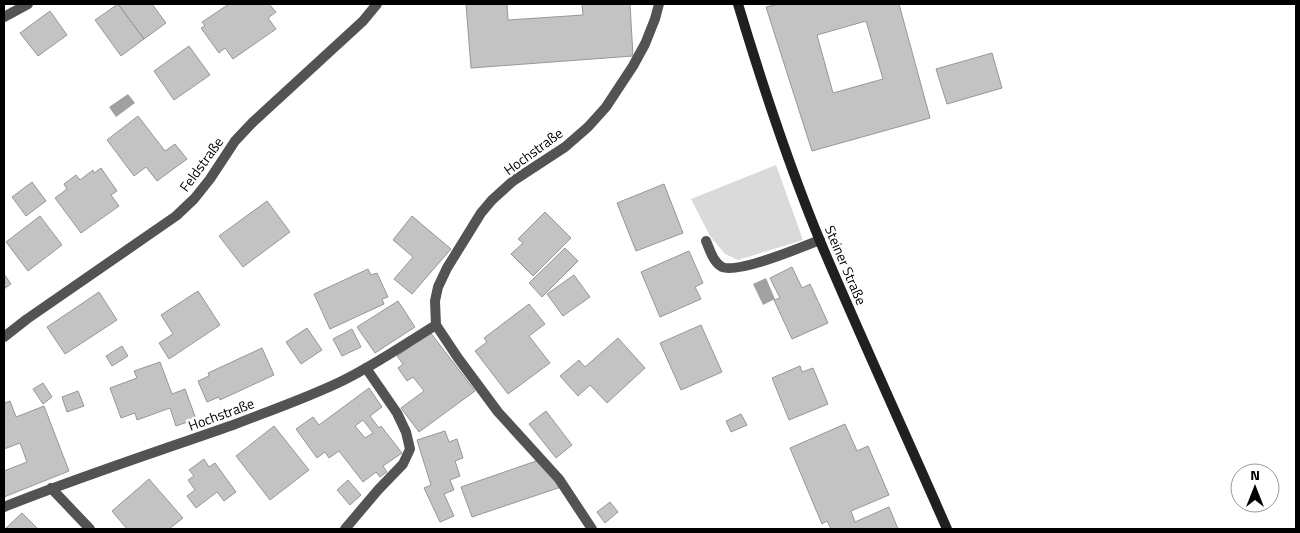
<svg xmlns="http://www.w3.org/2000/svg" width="1300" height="533" font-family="'Titillium Web',sans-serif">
<rect width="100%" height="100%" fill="#fff"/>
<path fill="#dadada" d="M 776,165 L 803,240 L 738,260 L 725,254 L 710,236 L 691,199 Z"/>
<path fill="#a1a1a1" d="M 128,94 L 135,103 L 116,117 L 109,107 Z
M 766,278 L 775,299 L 763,305 L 753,284 Z"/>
<path fill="#c3c3c3" stroke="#979797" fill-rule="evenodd" d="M 118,4 L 152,4 L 166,23 L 144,39 Z
M 118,4 L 144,39 L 121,56 L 95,20 Z
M 229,4 L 269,4 L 276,12 L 268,18 L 276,29 L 233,59 L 225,48 L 219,53 L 201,28 L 205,26 L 202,22 Z
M 466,4 L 507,4 L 508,20 L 583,15 L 582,4 L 630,4 L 633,56 L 471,68 Z
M 779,4 L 899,4 L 930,118 L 812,151 L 766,7 ZM 866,21 L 883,79 L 833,93 L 817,35 Z
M 50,11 L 67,35 L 38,56 L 20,33 Z
M 189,46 L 210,75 L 174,100 L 154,71 Z
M 992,53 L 1002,88 L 947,104 L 936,69 Z
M 138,116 L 165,151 L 175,144 L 187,159 L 157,181 L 146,167 L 134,176 L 107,140 Z
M 101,168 L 117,191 L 111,195 L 119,206 L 81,233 L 55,198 L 67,189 L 64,184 L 76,175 L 80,180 L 93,170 L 94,173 Z
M 32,182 L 46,201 L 26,216 L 12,197 Z
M 664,184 L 683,233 L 636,251 L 617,203 Z
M 267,201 L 290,232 L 243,267 L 219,236 Z
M 545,212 L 571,238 L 533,276 L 511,254 L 523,243 L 518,239 Z
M 40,216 L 62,245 L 28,271 L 6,242 Z
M 412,216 L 451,249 L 412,294 L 394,279 L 413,257 L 393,240 Z
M 565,248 L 578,261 L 542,297 L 529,283 Z
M 689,251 L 703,283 L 695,287 L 701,299 L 660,317 L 641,272 Z
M 792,267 L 802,288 L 810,284 L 828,323 L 792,339 L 774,300 L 780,298 L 770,278 Z
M 368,269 L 371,275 L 377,273 L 388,297 L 382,299 L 384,304 L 330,329 L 314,294 Z
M 4,274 L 11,284 L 4,289 Z
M 574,275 L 590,297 L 563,316 L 547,294 Z
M 198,291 L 220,325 L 169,359 L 159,343 L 173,334 L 161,315 Z
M 99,292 L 117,320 L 65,354 L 47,327 Z
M 398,301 L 415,327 L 375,353 L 357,327 Z
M 529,304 L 545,324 L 529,336 L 550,363 L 508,394 L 475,351 L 487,342 L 484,338 Z
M 701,325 L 722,372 L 681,390 L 660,343 Z
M 307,328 L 322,350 L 301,364 L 286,342 Z
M 352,329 L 361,347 L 342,356 L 333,339 Z
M 430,332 L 475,391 L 419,432 L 401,408 L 424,391 L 413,377 L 407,381 L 398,368 L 403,364 L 397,356 Z
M 618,338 L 645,368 L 607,403 L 590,385 L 578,396 L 560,376 L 579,360 L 585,367 Z
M 122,346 L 128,356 L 112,366 L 106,356 Z
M 262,348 L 274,375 L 220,400 L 219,397 L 207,402 L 198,381 L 209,376 L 208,373 Z
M 160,362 L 172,394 L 185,389 L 196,419 L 176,426 L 170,408 L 137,420 L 135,413 L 121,418 L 110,388 L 137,378 L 134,371 Z
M 800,366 L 802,372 L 813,368 L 828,404 L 789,420 L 772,378 Z
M 43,383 L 52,397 L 43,404 L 33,389 Z
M 369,388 L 382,407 L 370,416 L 379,428 L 381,426 L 402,453 L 383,466 L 387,472 L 380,477 L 376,472 L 363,482 L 339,451 L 329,458 L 325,452 L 317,458 L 296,429 L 313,417 L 319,425 ZM 363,420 L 373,433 L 365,438 L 355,426 Z
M 78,391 L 84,406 L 67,412 L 62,397 Z
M 10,401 L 16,417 L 44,406 L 69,471 L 4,497 L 4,471 L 27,462 L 20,443 L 4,449 L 4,403 Z
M 546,411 L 572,445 L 556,458 L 529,424 Z
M 741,414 L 747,425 L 731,432 L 726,421 Z
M 845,424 L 857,451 L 868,446 L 889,495 L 851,511 L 855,522 L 889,507 L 898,529 L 831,529 L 827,521 L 822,524 L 790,448 Z
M 274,426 L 309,470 L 270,500 L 236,456 Z
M 445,431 L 449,442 L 457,439 L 463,458 L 455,461 L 460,476 L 450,480 L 454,490 L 444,494 L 454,516 L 440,522 L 424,488 L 431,485 L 417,440 Z
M 204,459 L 209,467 L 215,463 L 236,492 L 224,501 L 217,492 L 196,508 L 187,496 L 195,490 L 188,480 L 194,476 L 189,470 Z
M 539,460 L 561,487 L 472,517 L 461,487 Z
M 149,479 L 183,518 L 169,529 L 127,529 L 112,511 Z
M 348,480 L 361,495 L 350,505 L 337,490 Z
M 610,502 L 618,512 L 605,523 L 597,512 Z
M 22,513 L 38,529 L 5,529 Z"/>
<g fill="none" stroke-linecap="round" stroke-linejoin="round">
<path stroke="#535353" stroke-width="10" d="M 4,17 L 28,4
M 706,241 C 710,250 713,262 722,267 C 738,274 802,247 820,240
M 345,529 L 378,490 L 403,464 L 410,449 L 406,432 L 397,413 L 366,368"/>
<path stroke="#535353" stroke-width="10" d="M 4,337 L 27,319 L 176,216 L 194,199 L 210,179 L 235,141 L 253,122 L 363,21 L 377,4
M 51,488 L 90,529
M 4,507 C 79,477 156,452 233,425 C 269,411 307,398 342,381 C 375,365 405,344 436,325
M 592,529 L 559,479 L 498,412 L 458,358 L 436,325 L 435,301 L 438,287 L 447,268 L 481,213 L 492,200 L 513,181 L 565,147 L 588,127 L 606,107 L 633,66 L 645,44 L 655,19 L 659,4"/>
<path stroke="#202020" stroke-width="10" d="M 738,4 C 762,84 788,163 820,241 C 861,338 905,433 947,529"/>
</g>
<g text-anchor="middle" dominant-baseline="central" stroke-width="5" stroke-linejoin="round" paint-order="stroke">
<g font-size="14" fill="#000" stroke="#fff">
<text transform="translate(533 151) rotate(-36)">Hochstraße</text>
<text transform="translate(201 164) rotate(-54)">Feldstraße</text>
<text transform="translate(846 265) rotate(67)">Steiner Straße</text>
<text transform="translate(221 414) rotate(-20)">Hochstraße</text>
</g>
</g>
<rect width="1300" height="533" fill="none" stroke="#000000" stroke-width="10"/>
<g transform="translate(1255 488)"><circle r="24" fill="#ffffff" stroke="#999999"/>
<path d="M0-4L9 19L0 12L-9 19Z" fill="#000000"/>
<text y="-8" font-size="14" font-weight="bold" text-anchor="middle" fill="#000000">N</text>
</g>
</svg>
